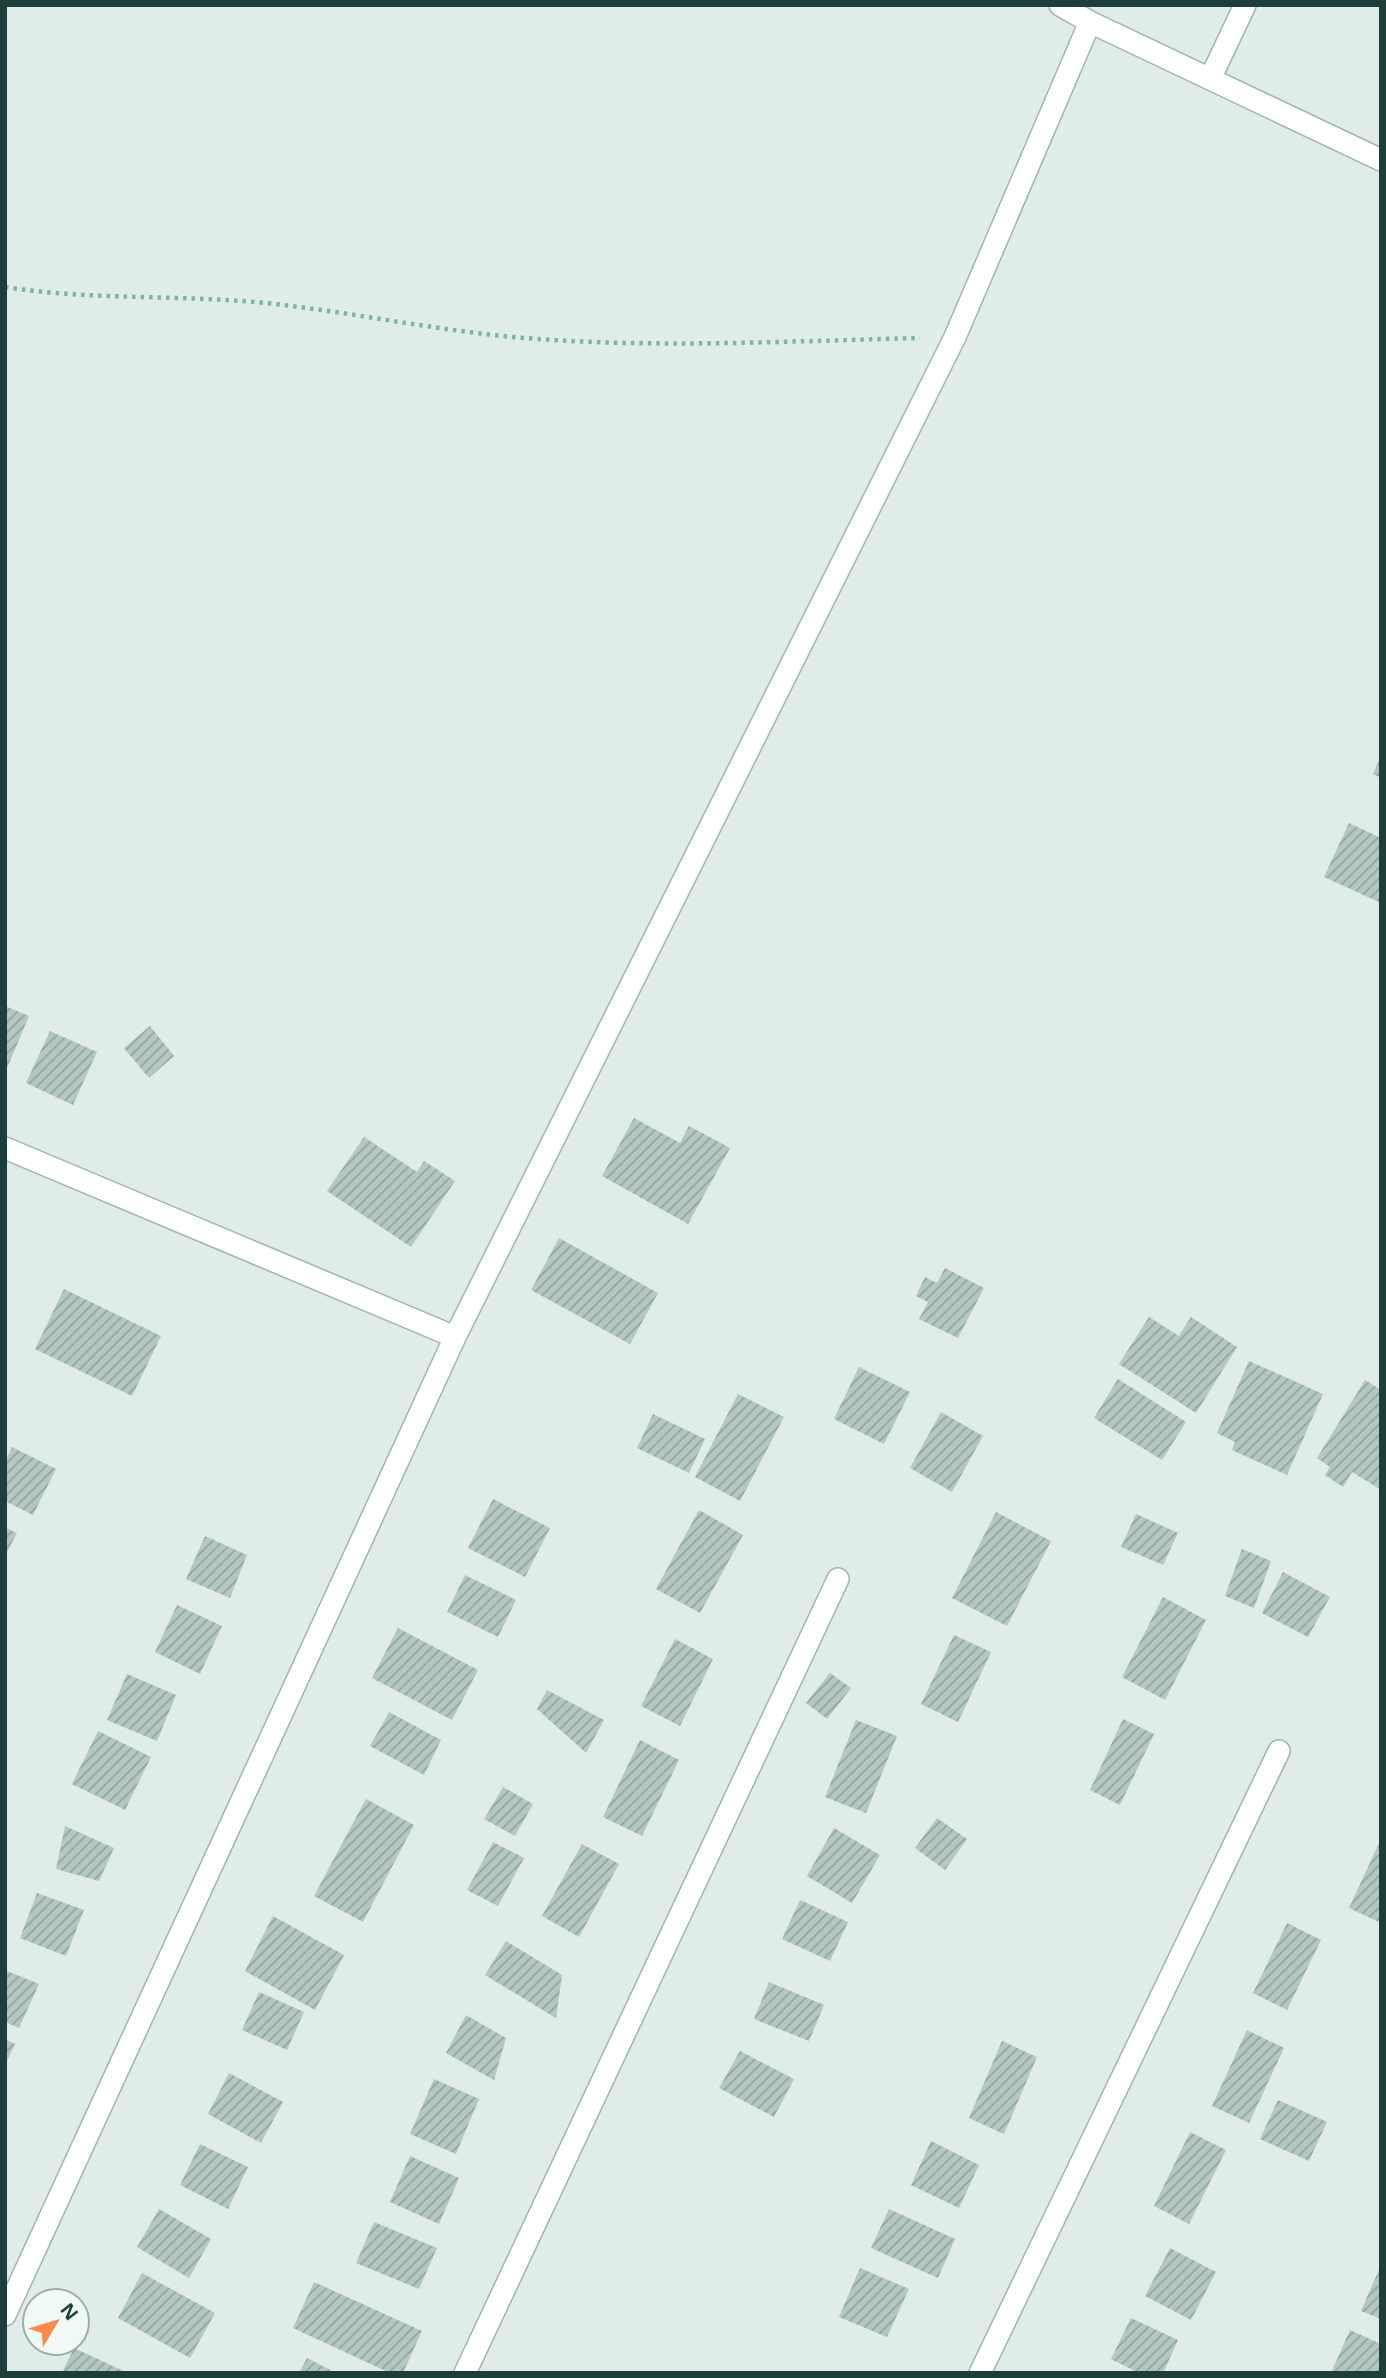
<svg xmlns="http://www.w3.org/2000/svg" width="1386" height="2378" font-family="'Open Sans',sans-serif">
<defs>
<pattern id="building-hatch" width="6" height="6" patternUnits="userSpaceOnUse" patternTransform="scale(1.75)"><rect width="6" height="6" fill="#b4c8c1"/><path d="M-1 1l2-2M0 6l6-6M5 7l2-2" fill="none" stroke="#92a49e"/></pattern>
</defs>
<rect width="100%" height="100%" fill="#dfece8"/>
<path fill="url(#building-hatch)" d="M 1381,756 L 1381,778 L 1373,774 Z
M 1349,823 L 1381,838 L 1381,903 L 1324,877 Z
M 5,1006 L 29,1016 L 5,1073 Z
M 150,1026 L 174,1056 L 149,1078 L 124,1048 Z
M 50,1031 L 97,1052 L 73,1105 L 26,1083 Z
M 634,1118 L 680,1143 L 689,1126 L 730,1148 L 688,1224 L 602,1176 Z
M 364,1137 L 417,1172 L 424,1161 L 455,1181 L 411,1247 L 327,1191 Z
M 559,1238 L 658,1293 L 630,1344 L 531,1290 Z
M 945,1268 L 984,1288 L 958,1338 L 919,1319 L 928,1302 L 916,1296 L 925,1277 L 937,1283 Z
M 64,1289 L 161,1336 L 132,1396 L 35,1349 Z
M 1149,1317 L 1179,1336 L 1191,1317 L 1237,1347 L 1196,1413 L 1119,1364 Z
M 1249,1361 L 1323,1394 L 1287,1475 L 1232,1450 L 1235,1442 L 1217,1433 Z
M 859,1367 L 910,1392 L 884,1444 L 834,1419 Z
M 1118,1379 L 1186,1422 L 1162,1460 L 1094,1418 Z
M 1365,1380 L 1381,1390 L 1381,1490 L 1352,1472 L 1343,1487 L 1325,1475 L 1330,1467 L 1317,1458 Z
M 738,1394 L 784,1417 L 740,1501 L 695,1477 Z
M 941,1412 L 983,1436 L 952,1492 L 910,1468 Z
M 653,1414 L 705,1439 L 689,1473 L 637,1448 Z
M 12,1447 L 56,1469 L 33,1515 L 5,1501 L 5,1462 Z
M 493,1499 L 550,1528 L 525,1577 L 468,1548 Z
M 699,1510 L 743,1535 L 700,1613 L 656,1589 Z
M 996,1512 L 1051,1541 L 1007,1626 L 952,1598 Z
M 1136,1514 L 1178,1533 L 1163,1565 L 1121,1547 Z
M 5,1527 L 17,1533 L 5,1556 Z
M 205,1536 L 247,1555 L 230,1598 L 186,1579 Z
M 1242,1549 L 1271,1561 L 1254,1608 L 1225,1596 Z
M 1283,1572 L 1330,1597 L 1308,1637 L 1262,1613 Z
M 465,1575 L 516,1600 L 498,1637 L 447,1612 Z
M 1163,1597 L 1206,1620 L 1165,1700 L 1122,1677 Z
M 177,1605 L 222,1626 L 200,1674 L 155,1652 Z
M 398,1628 L 478,1670 L 452,1720 L 372,1678 Z
M 954,1635 L 991,1652 L 958,1722 L 921,1704 Z
M 675,1639 L 713,1659 L 680,1726 L 641,1706 Z
M 830,1673 L 851,1688 L 827,1719 L 806,1703 Z
M 127,1674 L 176,1695 L 157,1741 L 107,1720 Z
M 547,1690 L 604,1720 L 586,1753 L 537,1709 Z
M 389,1712 L 441,1740 L 424,1775 L 370,1746 Z
M 1123,1719 L 1154,1734 L 1120,1805 L 1090,1790 Z
M 856,1720 L 897,1736 L 866,1813 L 825,1797 Z
M 98,1731 L 151,1757 L 125,1810 L 72,1784 Z
M 640,1740 L 679,1760 L 642,1836 L 603,1817 Z
M 503,1787 L 533,1804 L 515,1836 L 484,1819 Z
M 366,1799 L 414,1825 L 363,1922 L 314,1896 Z
M 937,1818 L 967,1839 L 945,1870 L 915,1848 Z
M 65,1826 L 114,1848 L 99,1881 L 56,1869 Z
M 834,1828 L 880,1855 L 852,1903 L 807,1876 Z
M 1381,1839 L 1381,1923 L 1349,1908 Z
M 493,1842 L 524,1858 L 498,1906 L 467,1890 Z
M 582,1844 L 619,1864 L 579,1937 L 542,1916 Z
M 37,1893 L 84,1910 L 66,1956 L 20,1938 Z
M 800,1900 L 848,1922 L 830,1961 L 782,1939 Z
M 273,1916 L 344,1955 L 315,2010 L 245,1971 Z
M 1287,1923 L 1321,1940 L 1287,2010 L 1253,1993 Z
M 506,1941 L 562,1975 L 556,2018 L 485,1975 Z
M 5,1970 L 39,1984 L 19,2028 L 5,2022 Z
M 769,1982 L 824,2005 L 809,2041 L 754,2019 Z
M 259,1992 L 304,2012 L 287,2050 L 242,2030 Z
M 466,2015 L 506,2038 L 494,2080 L 446,2053 Z
M 1247,2030 L 1284,2048 L 1249,2123 L 1212,2106 Z
M 5,2039 L 15,2044 L 5,2065 Z
M 1002,2041 L 1037,2057 L 1004,2134 L 969,2118 Z
M 740,2051 L 794,2079 L 774,2117 L 719,2088 Z
M 229,2073 L 283,2102 L 261,2143 L 208,2114 Z
M 434,2079 L 479,2099 L 456,2154 L 410,2134 Z
M 1278,2100 L 1327,2122 L 1309,2161 L 1260,2139 Z
M 1190,2132 L 1226,2150 L 1189,2224 L 1154,2206 Z
M 931,2141 L 979,2165 L 959,2208 L 911,2185 Z
M 200,2144 L 248,2167 L 228,2209 L 180,2185 Z
M 410,2156 L 459,2178 L 439,2224 L 390,2202 Z
M 159,2209 L 211,2239 L 189,2278 L 137,2247 Z
M 889,2209 L 955,2239 L 938,2278 L 871,2248 Z
M 374,2222 L 437,2248 L 419,2289 L 356,2263 Z
M 1170,2248 L 1216,2272 L 1191,2320 L 1145,2296 Z
M 1381,2265 L 1381,2319 L 1361,2311 Z
M 860,2268 L 909,2289 L 887,2337 L 839,2317 Z
M 142,2273 L 215,2313 L 190,2358 L 118,2318 Z
M 314,2282 L 422,2331 L 403,2373 L 390,2373 L 293,2328 Z
M 1131,2318 L 1178,2340 L 1163,2373 L 1139,2373 L 1111,2359 Z
M 1350,2330 L 1381,2344 L 1381,2373 L 1331,2373 Z
M 74,2348 L 128,2373 L 62,2373 Z
M 307,2358 L 336,2373 L 299,2373 Z"/>
<g fill="none" stroke-linecap="round" stroke-linejoin="round">
<g stroke="#a1b5b0" stroke-width="24">
<path id="minor" d="M 1060,5 L 1090,22 L 1381,160
M 1210,79 L 1245,5
M 5,1148 L 455,1337
M 5,2315 L 455,1337 L 955,337 L 1090,22
M 465,2373 L 838,1579
M 980,2373 L 1279,1751"/>
</g>
<path stroke="#7cb4a8" stroke-width="4.5" stroke-dasharray="3.5 5" stroke-linecap="butt" d="M 5,287 C 94,301 186,294 275,304 C 363,314 449,333 538,339 C 665,348 793,341 920,338"/>
<use href="#minor" stroke="#fff" stroke-width="21"/>
</g>
<rect width="1386" height="2378" fill="none" stroke="#1e3f39" stroke-width="14"/>
<g transform="translate(56 2322) rotate(52)"><circle r="33" fill="#f0f9f5" stroke="#9cafaa" stroke-width="2"/>
<path d="M0-5L12 26L0 18L-12 26Z" fill="#ff884b"/>
<text y="-10" font-size="19" font-weight="bold" text-anchor="middle" fill="#1e3f39">N</text>
</g>
</svg>
